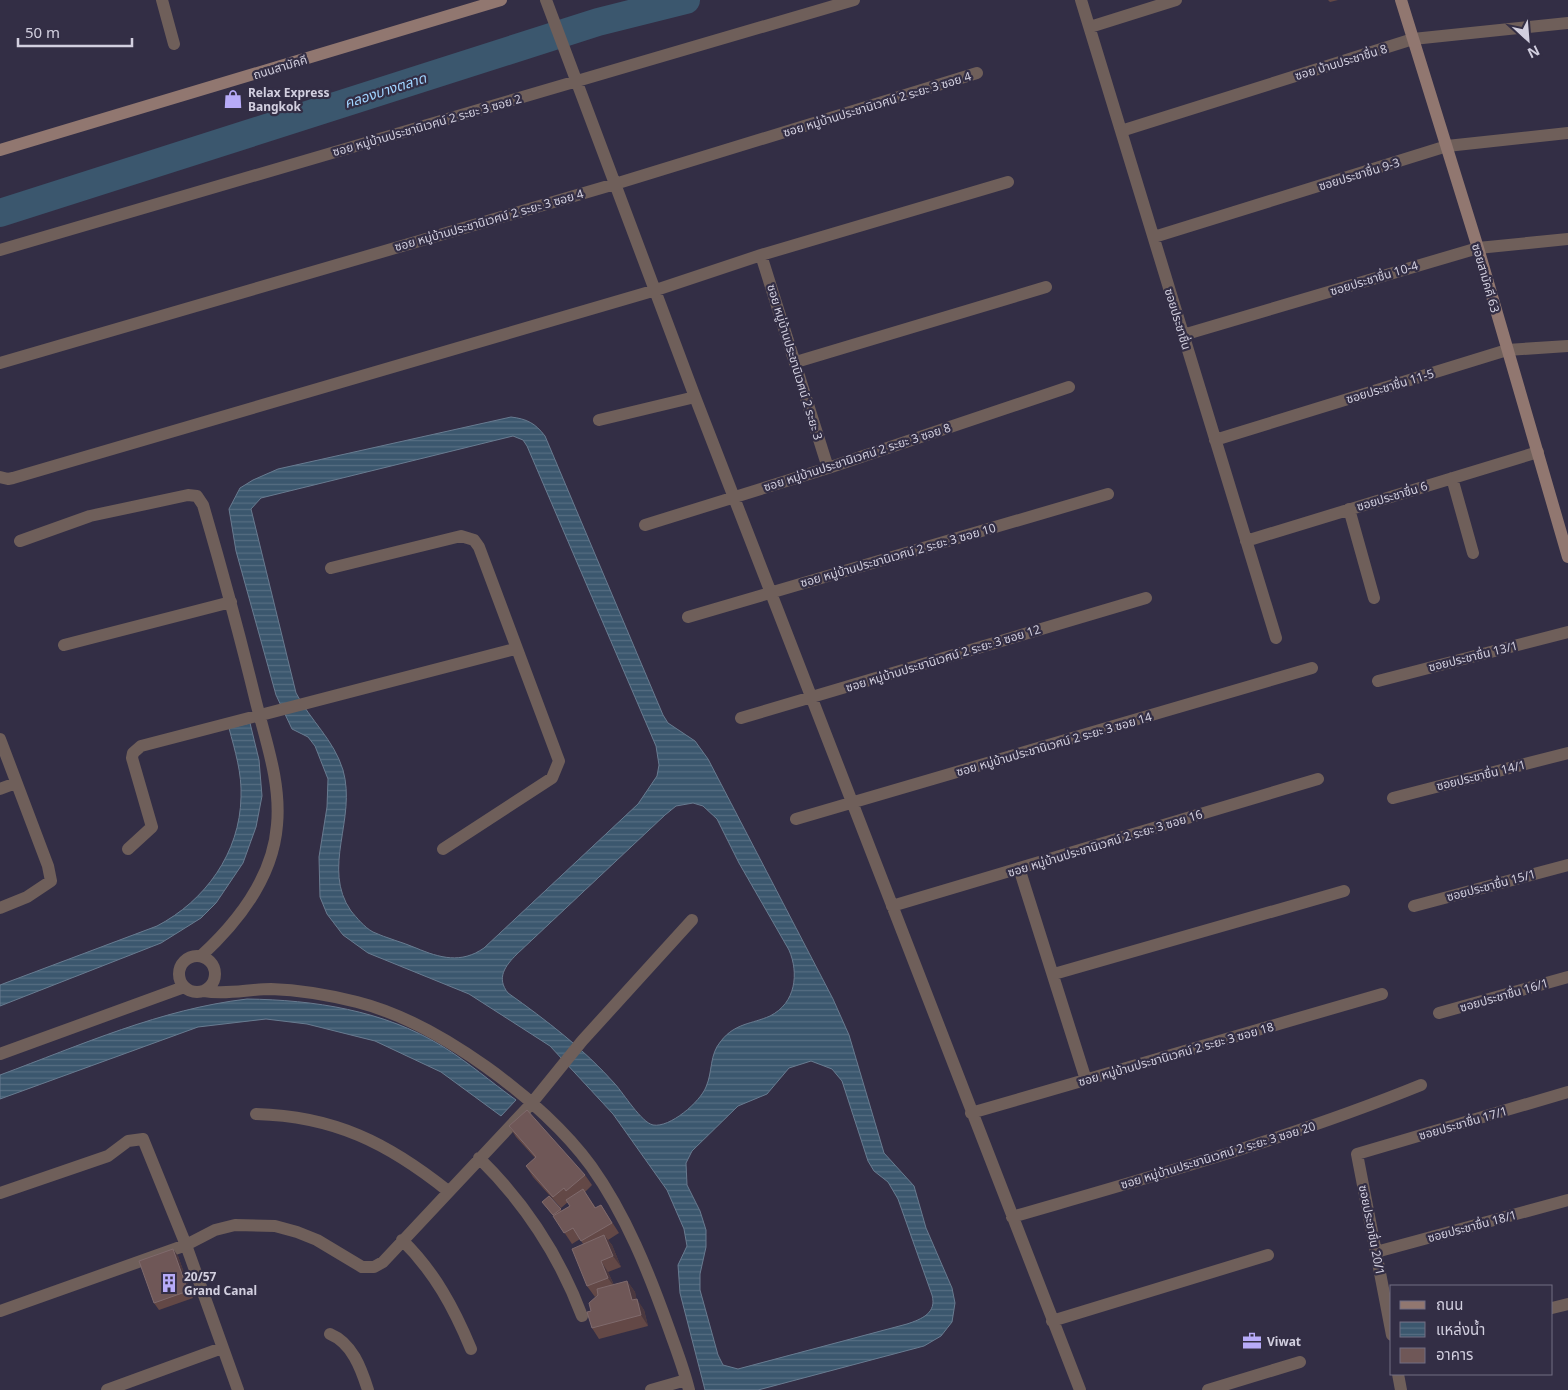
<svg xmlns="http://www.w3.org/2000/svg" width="1568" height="1390" font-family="'Noto Sans','Noto Sans Thai',sans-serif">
<defs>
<pattern id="water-rules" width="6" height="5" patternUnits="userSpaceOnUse" patternTransform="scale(1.25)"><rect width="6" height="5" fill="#3b576e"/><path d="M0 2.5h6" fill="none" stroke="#566e82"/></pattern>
</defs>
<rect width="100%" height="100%" fill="#332e45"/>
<path fill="url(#water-rules)" stroke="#687b90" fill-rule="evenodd" d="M 511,417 C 527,419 535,423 545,436 L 663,715 L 668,723 L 695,741 L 708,759 L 833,999 L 849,1035 L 884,1153 L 914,1186 L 926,1228 L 952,1288 L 955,1303 L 952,1322 L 941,1336 L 924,1346 L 758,1390 L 705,1390 L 680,1293 L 678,1265 L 687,1246 L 684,1229 L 667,1190 L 613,1114 L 550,1046 L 469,994 L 368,953 L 343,935 L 327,914 L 320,897 L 319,857 L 327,807 L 328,779 L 315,746 L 308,737 L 292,729 L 276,695 L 236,551 L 229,509 L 240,488 L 253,480 L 278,469 ZM 513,436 L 523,440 L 527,446 L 656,746 L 659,765 L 657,776 L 638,804 L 484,948 C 461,964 440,958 416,948 C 402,942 386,938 373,932 C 364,927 357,918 351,911 C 321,868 357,819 343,770 C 334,740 310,720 296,693 L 251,509 L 261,498 ZM 693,803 L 703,806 L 717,819 L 739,863 L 789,950 C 799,973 796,1003 770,1016 C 752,1024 735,1023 721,1041 C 709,1055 713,1071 706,1087 C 700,1102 670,1128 653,1125 C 641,1122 624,1094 615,1084 C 584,1049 546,1020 508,993 C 496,978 505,966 517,954 L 665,815 L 676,806 ZM 811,1061 L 832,1069 L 842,1081 L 868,1161 L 874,1171 L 888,1182 L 898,1199 L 932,1295 C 937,1313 922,1319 907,1324 L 738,1369 L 723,1365 L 718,1355 L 700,1290 L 700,1274 L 706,1247 L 706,1230 L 700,1211 L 687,1185 L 686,1163 L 692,1151 L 738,1106 L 767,1094 L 789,1068 Z
M 250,723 L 259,760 L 262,796 L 256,827 L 243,863 L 216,903 L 201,918 L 161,943 L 0,1006 L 0,985 L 157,926 C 205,901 240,853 241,797 C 242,773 235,751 229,728 Z
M 247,999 C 314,1000 383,1010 442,1046 C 468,1062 491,1082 516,1100 L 501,1116 L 441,1072 L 375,1041 L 307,1024 L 266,1019 L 198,1027 L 0,1099 L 0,1075 C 81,1045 161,1009 247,999 Z"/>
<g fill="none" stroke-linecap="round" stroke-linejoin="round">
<path stroke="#3b576e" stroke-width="28" d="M 0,213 L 598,22 L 686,0"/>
<path stroke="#6f5f5a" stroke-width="12" d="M 162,0 L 174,44
M 546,0 L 695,397 L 1080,1390
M 1081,0 L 1276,638
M 1090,27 L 1176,0
M 1121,131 L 1413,39 L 1568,23
M 1154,237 L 1447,146 L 1568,133
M 0,250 L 854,0
M 761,255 L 828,468
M 1183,335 L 1478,248 L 1568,239
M 796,362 L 1046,287
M 0,363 L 615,184 L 977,73
M 599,420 L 695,397
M 1215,440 L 1507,350 L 1568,346
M 0,477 L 8,479 L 13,478 L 656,290 L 761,255 L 1008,182
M 1452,478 L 1473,553
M 1349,509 L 1374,598
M 645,525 L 828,468 L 1069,387
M 20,541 L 90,516 L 188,495 L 197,496 L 203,505 C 222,570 240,636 256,702 C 266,742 281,783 277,825 C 273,877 238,922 201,956
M 1246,541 L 1538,452
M 331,568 L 461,536 L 474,540 L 479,547 L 559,761 L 552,778 L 443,849
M 688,617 L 1108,494
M 64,645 L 231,602
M 1378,681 L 1568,632
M 741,718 L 1146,598
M 0,739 L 48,866 L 51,881 L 27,897 L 0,908
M 0,789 L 16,783
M 1393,798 L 1568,753
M 796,819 L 1312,668
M 128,849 L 152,827 L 132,758 L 133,753 L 141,746 L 515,649
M 1019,868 L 1086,1080
M 892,906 L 1318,779
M 1414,906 L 1568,865
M179 974a18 18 0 1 1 36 0a18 18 0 1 1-36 0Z
M 1054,974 L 1344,891
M 204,991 C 227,995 248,989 271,989 C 300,990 329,995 357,1002 C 437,1022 543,1100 591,1166 C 626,1215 649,1273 669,1329 C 676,1349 684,1369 689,1390
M 1439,1013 L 1568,977
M 0,1054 L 184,987
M 971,1113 L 1382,994
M 256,1114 C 334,1116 388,1143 448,1191
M 479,1158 C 526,1204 559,1255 582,1316
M 0,1193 L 108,1156 L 128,1141 L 143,1139 L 186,1245 L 238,1390
M 1012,1217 C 1150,1177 1288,1139 1421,1085
M 402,1240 C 434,1271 454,1308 471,1349
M 1376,1252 L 1568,1200
M 1552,1308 L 1568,1304
M 0,1311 L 186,1245 L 215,1230 L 235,1225 L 275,1226 L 297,1232 L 317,1240 L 362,1267 L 374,1267 L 383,1262 L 531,1104 L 582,1041 L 692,920
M 1052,1321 L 1268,1255
M 330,1334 C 352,1343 361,1368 368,1390
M 1392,1335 L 1357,1154 L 1568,1092
M 1398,1374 L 1401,1390
M 107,1390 L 222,1348
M 651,1390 L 686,1380
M 1208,1390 L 1300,1362"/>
<path stroke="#917770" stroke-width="12" d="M 1401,0 L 1478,248 L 1568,557
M 0,150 L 501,0"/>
</g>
<path fill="#634846" d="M 1328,0 L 1338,0 L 1330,2 Z
M 509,1126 L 585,1175 L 592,1185 L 585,1192 L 596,1208 L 601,1205 L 619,1233 L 608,1240 L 612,1245 L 621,1267 L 608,1272 L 614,1285 L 627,1281 L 635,1292 L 636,1299 L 644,1310 L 648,1326 L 599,1339 L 592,1328 L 591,1311 L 598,1295 L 595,1297 L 587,1286 L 583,1244 L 580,1239 L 572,1244 L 554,1217 L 542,1202 L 549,1196 L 562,1211 L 570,1206 L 568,1202 L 561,1208 L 533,1177 L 526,1166 L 535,1158 L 516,1137 Z
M 178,1256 L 193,1298 L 159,1310 L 154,1303 Z"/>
<path fill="#4b383f" d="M 604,1235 L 612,1245 L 621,1267 L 613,1256 Z
M 173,1249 L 178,1256 L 193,1298 L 188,1291 Z
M 601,1261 L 608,1272 L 615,1288 L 608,1278 Z
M 627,1281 L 635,1292 L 639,1311 L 632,1300 Z
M 637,1299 L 644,1310 L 648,1326 L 641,1315 Z"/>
<path fill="#6f5757" stroke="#7f6a6c" d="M 527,1110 L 585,1175 L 566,1191 L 564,1188 L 553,1197 L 526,1166 L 536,1157 L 509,1126 Z
M 583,1189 L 595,1208 L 601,1205 L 612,1223 L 581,1241 L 573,1228 L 564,1233 L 553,1216 L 570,1206 L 566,1200 Z
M 549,1196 L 561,1209 L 553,1215 L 542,1202 Z
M 604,1235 L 613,1256 L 601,1261 L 608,1278 L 587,1286 L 572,1249 Z
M 173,1249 L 188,1291 L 154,1303 L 139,1261 Z
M 627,1281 L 632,1300 L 637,1299 L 641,1315 L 592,1328 L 587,1312 L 591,1311 L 589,1303 L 598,1295 L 597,1289 Z"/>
<defs>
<g id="shop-bare" transform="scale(1.5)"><path d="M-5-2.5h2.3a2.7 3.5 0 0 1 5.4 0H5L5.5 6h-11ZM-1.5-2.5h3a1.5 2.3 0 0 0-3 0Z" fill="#b7abf8" stroke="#332e45" stroke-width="2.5" paint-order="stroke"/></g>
<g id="building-bare" transform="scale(1.5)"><path d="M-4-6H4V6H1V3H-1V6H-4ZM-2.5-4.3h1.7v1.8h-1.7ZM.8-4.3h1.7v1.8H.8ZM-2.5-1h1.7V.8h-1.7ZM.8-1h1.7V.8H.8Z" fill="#b7abf8" stroke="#332e45" stroke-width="2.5" paint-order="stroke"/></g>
<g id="office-bare" transform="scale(1.5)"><path d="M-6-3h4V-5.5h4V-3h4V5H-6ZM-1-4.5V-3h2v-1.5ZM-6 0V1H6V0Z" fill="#b7abf8" stroke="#332e45" stroke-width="2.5" paint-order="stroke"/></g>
</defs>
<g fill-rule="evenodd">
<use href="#shop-bare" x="233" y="99"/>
<use href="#building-bare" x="169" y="1283"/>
<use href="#office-bare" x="1252" y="1341"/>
</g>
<g text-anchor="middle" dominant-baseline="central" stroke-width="4.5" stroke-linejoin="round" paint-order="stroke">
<g font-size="12" fill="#d2cfdf" stroke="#332e45">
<text transform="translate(1341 62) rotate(-17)">ซอย บ้านประชาชื่น 8</text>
<text transform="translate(280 67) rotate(-17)">ถนนสามัคคี</text>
<text transform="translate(877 104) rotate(-17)">ซอย หมู่บ้านประชานิเวศน์ 2 ระยะ 3 ซอย 4</text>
<text transform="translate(427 125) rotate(-16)">ซอย หมู่บ้านประชานิเวศน์ 2 ระยะ 3 ซอย 2</text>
<text transform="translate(1359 174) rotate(-17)">ซอยประชาชื่น 9-3</text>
<text transform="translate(489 220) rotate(-16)">ซอย หมู่บ้านประชานิเวศน์ 2 ระยะ 3 ซอย 4</text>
<text transform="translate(1374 278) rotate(-17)">ซอยประชาชื่น 10-4</text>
<text transform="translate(1486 278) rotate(74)">ซอยสามัคคี 63</text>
<text transform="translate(1178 319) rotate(73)">ซอยประชาชื่น</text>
<text transform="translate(795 362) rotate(73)">ซอย หมู่บ้านประชานิเวศน์ 2 ระยะ 3</text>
<text transform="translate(1390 386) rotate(-17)">ซอยประชาชื่น 11-5</text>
<text transform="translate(857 457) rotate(-18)">ซอย หมู่บ้านประชานิเวศน์ 2 ระยะ 3 ซอย 8</text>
<text transform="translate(1392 496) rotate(-17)">ซอยประชาชื่น 6</text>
<text transform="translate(898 555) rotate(-16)">ซอย หมู่บ้านประชานิเวศน์ 2 ระยะ 3 ซอย 10</text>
<text transform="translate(1473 656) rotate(-14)">ซอยประชาชื่น 13/1</text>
<text transform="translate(943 658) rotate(-17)">ซอย หมู่บ้านประชานิเวศน์ 2 ระยะ 3 ซอย 12</text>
<text transform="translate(1054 744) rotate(-16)">ซอย หมู่บ้านประชานิเวศน์ 2 ระยะ 3 ซอย 14</text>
<text transform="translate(1481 775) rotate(-14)">ซอยประชาชื่น 14/1</text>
<text transform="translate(1105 843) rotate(-17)">ซอย หมู่บ้านประชานิเวศน์ 2 ระยะ 3 ซอย 16</text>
<text transform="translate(1491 885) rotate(-15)">ซอยประชาชื่น 15/1</text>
<text transform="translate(1504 995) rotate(-16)">ซอยประชาชื่น 16/1</text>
<text transform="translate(1176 1054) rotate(-16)">ซอย หมู่บ้านประชานิเวศน์ 2 ระยะ 3 ซอย 18</text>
<text transform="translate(1463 1123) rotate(-16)">ซอยประชาชื่น 17/1</text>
<text transform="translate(1218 1155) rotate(-17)">ซอย หมู่บ้านประชานิเวศน์ 2 ระยะ 3 ซอย 20</text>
<text transform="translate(1472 1226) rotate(-15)">ซอยประชาชื่น 18/1</text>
<text transform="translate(1372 1230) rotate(79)">ซอยประชาชื่น 20/1</text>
</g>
<g font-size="12" font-weight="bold" fill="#d2cfdf" stroke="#332e45" text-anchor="start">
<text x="248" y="92">Relax Express<tspan x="248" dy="14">Bangkok</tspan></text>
<text x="184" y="1276">20/57<tspan x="184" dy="14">Grand Canal</tspan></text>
<text x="1267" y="1341">Viwat</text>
</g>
<g font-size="14" font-style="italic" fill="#a1d4ff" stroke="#332e45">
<text transform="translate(385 90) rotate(-18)">คลองบางตลาด</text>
</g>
</g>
<rect x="1390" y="1285" width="162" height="90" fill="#332e45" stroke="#736e83"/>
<rect x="1400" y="1301" width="25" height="8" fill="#917770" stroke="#736e83"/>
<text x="1436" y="1310" font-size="15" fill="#d2cfdf">ถนน</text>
<rect x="1400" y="1322" width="25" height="15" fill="url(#water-rules)" stroke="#736e83"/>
<text x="1436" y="1335" font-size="15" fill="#d2cfdf">แหล่งน้ำ</text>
<rect x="1400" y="1348" width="25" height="15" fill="#6f5757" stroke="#736e83"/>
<text x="1436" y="1360" font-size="15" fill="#d2cfdf">อาคาร</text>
<g transform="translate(1528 40) rotate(154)" stroke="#332e45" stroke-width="4" paint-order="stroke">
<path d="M0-4L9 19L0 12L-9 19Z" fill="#d2cfdf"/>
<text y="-8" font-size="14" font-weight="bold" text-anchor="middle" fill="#d2cfdf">N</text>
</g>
<path d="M18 38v8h114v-8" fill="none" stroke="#d2cfdf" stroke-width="2.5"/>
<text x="25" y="38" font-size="15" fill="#d2cfdf" stroke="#332e45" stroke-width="4" paint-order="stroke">50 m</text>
</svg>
